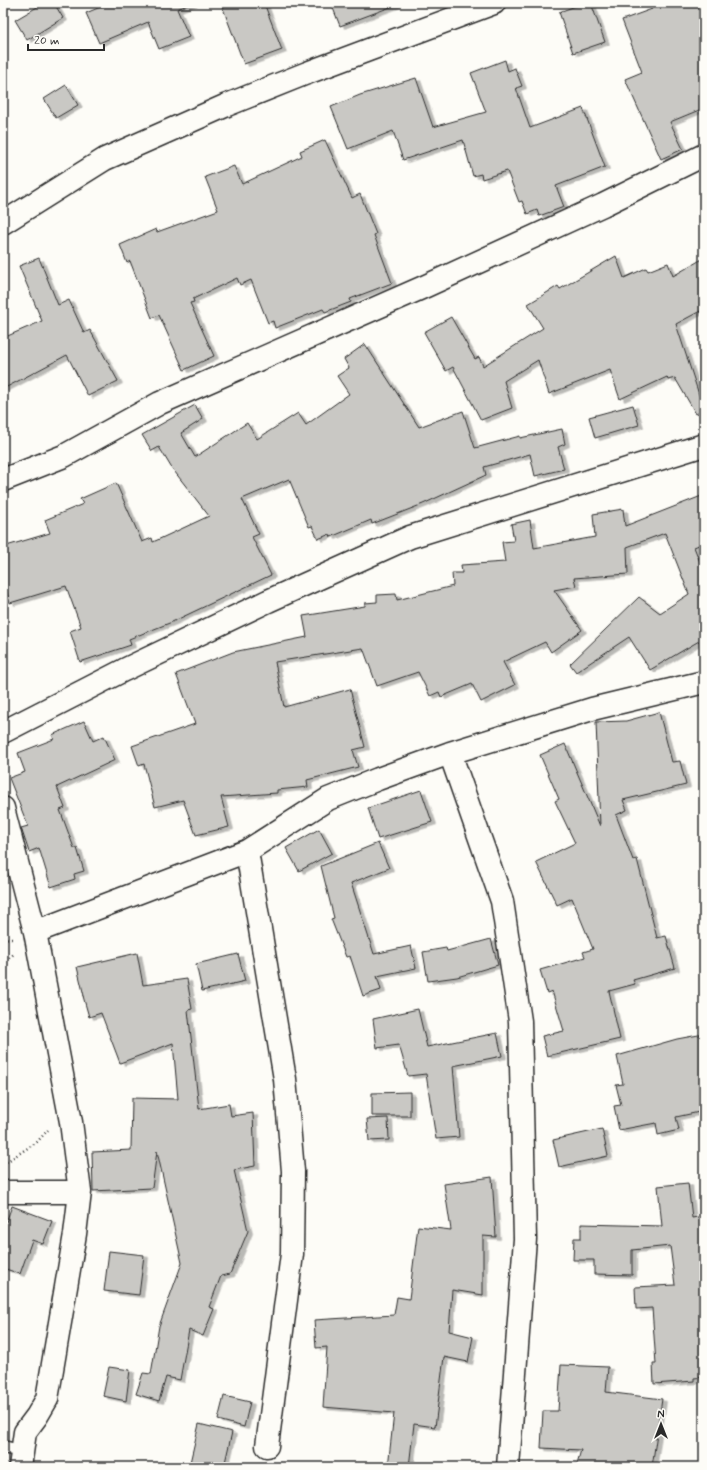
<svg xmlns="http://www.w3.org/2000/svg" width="707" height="1470" font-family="Mynerve,sans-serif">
<defs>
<filter id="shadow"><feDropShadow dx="4.5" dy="2.5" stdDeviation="0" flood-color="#0004"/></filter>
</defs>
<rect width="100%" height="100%" fill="#fdfcf7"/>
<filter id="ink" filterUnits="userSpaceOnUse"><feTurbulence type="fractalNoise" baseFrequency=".025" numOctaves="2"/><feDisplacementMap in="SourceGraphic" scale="8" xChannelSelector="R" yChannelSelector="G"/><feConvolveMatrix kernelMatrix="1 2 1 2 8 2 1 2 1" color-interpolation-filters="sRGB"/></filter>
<g filter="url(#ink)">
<path fill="#c9c8c4" stroke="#2b2b2b" filter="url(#shadow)" d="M 44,3 L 54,3 L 63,18 L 27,40 L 15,20 Z
M 110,3 L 193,3 L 177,9 L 189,37 L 159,49 L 148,22 L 99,43 L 86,13 Z
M 221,3 L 264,3 L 282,50 L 244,64 Z
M 331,3 L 395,3 L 396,5 L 340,26 Z
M 584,3 L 591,3 L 605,42 L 573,53 L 559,12 Z
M 662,3 L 704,3 L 704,108 L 670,122 L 683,149 L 661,159 L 625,79 L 642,72 L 622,20 L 652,9 L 651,8 Z
M 505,60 L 508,71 L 515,68 L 522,86 L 516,88 L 530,128 L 583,108 L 605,167 L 556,186 L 564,207 L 539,216 L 537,210 L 527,214 L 522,201 L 519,202 L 507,171 L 482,179 L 481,174 L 473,176 L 463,140 L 403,160 L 393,131 L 348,149 L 331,107 L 360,95 L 416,78 L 433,127 L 486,112 L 471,73 Z
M 66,85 L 78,105 L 56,118 L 44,99 Z
M 325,140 L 352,198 L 360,194 L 376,234 L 374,235 L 392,283 L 350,299 L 351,302 L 325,312 L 323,309 L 275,328 L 273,321 L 268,323 L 251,280 L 240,285 L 237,278 L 193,299 L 194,302 L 190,303 L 214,356 L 184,370 L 159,315 L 152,318 L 130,261 L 127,263 L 120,245 L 156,229 L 157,232 L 218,210 L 205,177 L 234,166 L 242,184 L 302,156 L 300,151 Z
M 616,256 L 624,278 L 646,268 L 648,271 L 668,263 L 673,276 L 704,258 L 704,309 L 676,324 L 704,410 L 696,414 L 675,378 L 668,380 L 667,377 L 620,399 L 610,370 L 549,394 L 538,360 L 504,381 L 512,408 L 481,420 L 453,367 L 446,371 L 424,332 L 451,317 L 475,359 L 479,357 L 483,366 L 543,328 L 528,304 L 558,286 L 560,289 Z
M 39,258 L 58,305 L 69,300 L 84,333 L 90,330 L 118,381 L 88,396 L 67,355 L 3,389 L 3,338 L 42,321 L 19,266 Z
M 365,344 L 419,427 L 463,411 L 475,448 L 520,436 L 520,438 L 562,429 L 565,444 L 558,447 L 564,469 L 535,476 L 530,454 L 484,467 L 486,475 L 423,504 L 372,524 L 371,520 L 331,537 L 330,534 L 318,539 L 312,526 L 309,527 L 289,479 L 242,499 L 259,534 L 252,537 L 271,575 L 172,622 L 129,639 L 131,645 L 80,662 L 70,631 L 81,627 L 66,586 L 10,603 L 3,579 L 3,547 L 50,533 L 45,520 L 83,504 L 80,499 L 116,483 L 142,542 L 152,538 L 153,542 L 209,516 L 171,467 L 159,447 L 152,451 L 142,435 L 195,405 L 203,419 L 181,433 L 195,457 L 247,423 L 257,439 L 298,413 L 306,425 L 349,394 L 337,376 L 349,368 L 344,359 Z
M 633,405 L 639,425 L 595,438 L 589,417 Z
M 704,495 L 704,543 L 694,547 L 704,572 L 704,638 L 650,670 L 629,637 L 576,672 L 570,664 L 639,597 L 660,613 L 689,594 L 665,533 L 627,547 L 628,574 L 574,578 L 576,586 L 554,590 L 582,630 L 551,652 L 545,642 L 503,662 L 515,685 L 481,702 L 472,684 L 441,697 L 439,692 L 430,696 L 418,672 L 377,686 L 363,648 L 275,662 L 284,707 L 350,689 L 365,747 L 353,750 L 358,767 L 307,780 L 308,787 L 277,790 L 277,793 L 221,797 L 229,827 L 196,835 L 183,800 L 155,807 L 144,764 L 139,766 L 132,746 L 195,724 L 176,674 L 233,652 L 307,637 L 303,616 L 365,606 L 365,603 L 377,602 L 377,595 L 396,594 L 397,600 L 453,586 L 452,573 L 462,573 L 461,565 L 505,562 L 502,542 L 514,541 L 511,524 L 530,520 L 534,548 L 595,537 L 593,514 L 623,509 L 625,526 Z
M 659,712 L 672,762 L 680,761 L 686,785 L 623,800 L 627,810 L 616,815 L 633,860 L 637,859 L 657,938 L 666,936 L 675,968 L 633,980 L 635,984 L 609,991 L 620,1039 L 547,1056 L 542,1036 L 564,1031 L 552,991 L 547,993 L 540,970 L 585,957 L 583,952 L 593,949 L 572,898 L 557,905 L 536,862 L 575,843 L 555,801 L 559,799 L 540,755 L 565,744 L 600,826 L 596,722 L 626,721 Z
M 84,721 L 93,741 L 104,736 L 115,760 L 57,787 L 65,808 L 60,810 L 74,848 L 77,848 L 84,871 L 74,874 L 75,879 L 51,887 L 39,848 L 29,852 L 21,828 L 28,826 L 9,778 L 25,772 L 18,753 L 54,739 L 52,735 Z
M 421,790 L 432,822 L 378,839 L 368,808 Z
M 319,829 L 332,853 L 299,871 L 286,848 Z
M 378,843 L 389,868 L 351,883 L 374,954 L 411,946 L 416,968 L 377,976 L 381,990 L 363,996 L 350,956 L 346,957 L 331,919 L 334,918 L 321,866 Z
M 491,939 L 498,965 L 457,977 L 428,981 L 423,952 L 446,948 L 447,951 Z
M 137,953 L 143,985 L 187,979 L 192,1009 L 188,1010 L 199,1109 L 229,1104 L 231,1116 L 253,1113 L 255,1166 L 234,1170 L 248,1231 L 230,1274 L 221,1276 L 209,1307 L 214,1309 L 203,1336 L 189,1330 L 180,1380 L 166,1377 L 159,1401 L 136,1394 L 143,1373 L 151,1374 L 159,1326 L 182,1263 L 157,1151 L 152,1188 L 93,1191 L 92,1152 L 131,1150 L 132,1098 L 178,1099 L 173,1043 L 120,1063 L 101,1013 L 89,1017 L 83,996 L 84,996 L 77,967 Z
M 238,954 L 245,981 L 202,991 L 196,964 Z
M 418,1009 L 427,1047 L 497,1033 L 502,1056 L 453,1066 L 459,1137 L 436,1139 L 426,1074 L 408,1076 L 399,1045 L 377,1048 L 373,1019 Z
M 704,1034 L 704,1111 L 676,1117 L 679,1130 L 658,1135 L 656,1123 L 619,1130 L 614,1106 L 621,1105 L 616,1085 L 623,1084 L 617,1056 L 677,1039 Z
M 410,1092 L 410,1116 L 372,1116 L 372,1093 Z
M 388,1118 L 389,1140 L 369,1141 L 367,1119 Z
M 602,1129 L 608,1156 L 559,1167 L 553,1140 Z
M 492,1177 L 496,1237 L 483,1236 L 483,1295 L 452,1290 L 449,1331 L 473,1337 L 468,1362 L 444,1357 L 435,1427 L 414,1424 L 409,1467 L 388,1467 L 394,1413 L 323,1407 L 327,1347 L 316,1348 L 314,1320 L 394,1315 L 397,1297 L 409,1299 L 418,1226 L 451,1230 L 444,1184 Z
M 688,1183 L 692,1218 L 704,1216 L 704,1377 L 694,1378 L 694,1381 L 654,1384 L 653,1364 L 656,1364 L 652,1308 L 636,1309 L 635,1287 L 675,1285 L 670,1246 L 632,1250 L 632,1275 L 594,1274 L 594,1260 L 573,1260 L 574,1238 L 581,1238 L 581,1224 L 662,1226 L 658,1186 Z
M 12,1206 L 52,1221 L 43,1244 L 32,1240 L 20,1274 L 3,1268 L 3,1230 Z
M 109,1251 L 144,1255 L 139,1295 L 104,1291 Z
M 561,1365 L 608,1367 L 606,1392 L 662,1399 L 652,1467 L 576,1467 L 581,1450 L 541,1448 L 543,1411 L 558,1411 Z
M 109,1367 L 130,1370 L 126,1401 L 103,1396 Z
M 224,1396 L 250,1402 L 244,1427 L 218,1420 Z
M 199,1424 L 232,1432 L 224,1467 L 189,1467 Z"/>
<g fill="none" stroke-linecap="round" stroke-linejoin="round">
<g stroke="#2b2b2b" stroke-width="15">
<path id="lane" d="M 3,1447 L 21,1451"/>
</g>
<g stroke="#2b2b2b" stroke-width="25">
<path id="street" d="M 3,223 L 105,159 L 227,105 L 307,73 L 494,3
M 3,480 L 64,456 L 160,403 L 426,286 L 603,205 L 704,155
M 3,732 L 124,670 L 268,601 L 410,537 L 704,445
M 450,753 L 502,901 L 520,1021 L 525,1239 L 508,1467
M 3,808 L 35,932 L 71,1122 L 80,1192 L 75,1234 L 47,1399 L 37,1416 L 25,1432 L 20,1467
M 247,851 L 285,1079 L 293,1171 L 292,1254 L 267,1446
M 35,932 L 247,851 L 328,799 L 378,779 L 450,753 L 592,709 L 704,682
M 3,1192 L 80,1192"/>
</g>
<path stroke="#2b2b2b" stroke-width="2.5" stroke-dasharray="1 3" stroke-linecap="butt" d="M 3,938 L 12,939
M 3,963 L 14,954
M 3,1164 L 37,1142 L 48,1130"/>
<use href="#lane" stroke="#fdfcf7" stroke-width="12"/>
<use href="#street" stroke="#fdfcf7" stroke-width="22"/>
</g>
</g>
<rect width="707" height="1470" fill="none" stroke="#fdfcf7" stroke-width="16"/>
<rect x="8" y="8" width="691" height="1454" fill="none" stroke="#2b2b2b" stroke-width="1.5" filter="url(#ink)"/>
<g transform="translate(661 1424)" stroke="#fdfcf7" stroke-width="3" paint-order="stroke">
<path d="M0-3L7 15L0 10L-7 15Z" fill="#2b2b2b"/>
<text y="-6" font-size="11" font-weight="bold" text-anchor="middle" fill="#2b2b2b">N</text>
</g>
<path d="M28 44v6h76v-6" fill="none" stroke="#2b2b2b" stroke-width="2"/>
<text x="34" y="44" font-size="12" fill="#2b2b2b" stroke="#fdfcf7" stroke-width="3" paint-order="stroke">20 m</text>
</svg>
